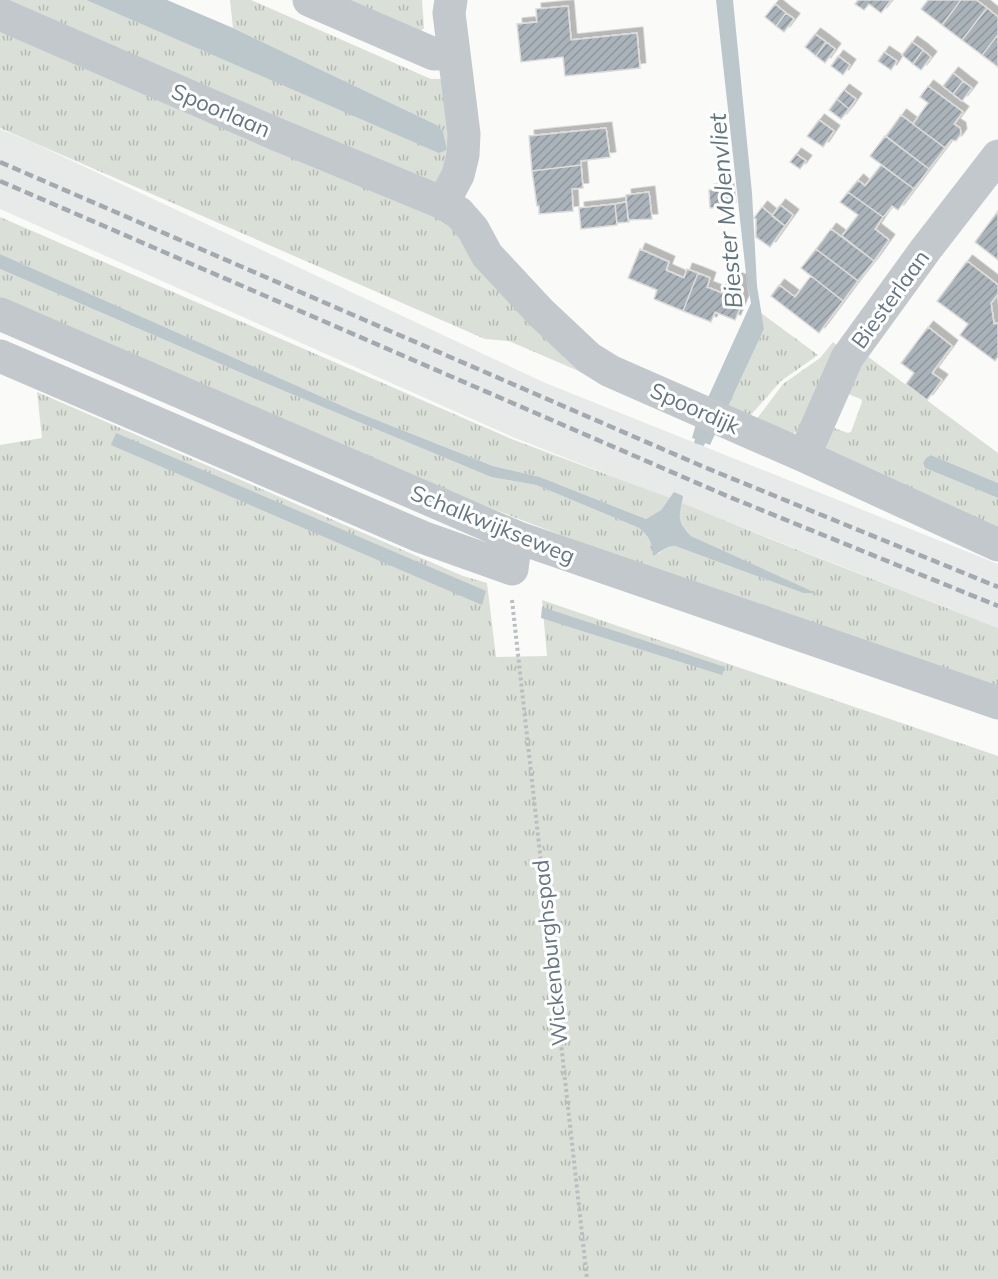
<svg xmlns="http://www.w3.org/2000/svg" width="998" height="1279" font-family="Mulish,sans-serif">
<defs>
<pattern id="grass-tufts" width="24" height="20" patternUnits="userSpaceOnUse" patternTransform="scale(1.5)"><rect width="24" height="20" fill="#dadfd7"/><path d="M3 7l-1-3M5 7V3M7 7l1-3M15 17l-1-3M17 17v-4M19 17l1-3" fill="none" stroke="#b4b9b4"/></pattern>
<pattern id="building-hatch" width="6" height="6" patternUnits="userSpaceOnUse" patternTransform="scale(1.5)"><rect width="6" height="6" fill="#aab3b9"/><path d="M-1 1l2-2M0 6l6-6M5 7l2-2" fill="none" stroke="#8e969c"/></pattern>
<filter id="shadow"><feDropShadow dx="5.5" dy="-5.5" stdDeviation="0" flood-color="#0004"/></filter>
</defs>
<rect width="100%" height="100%" fill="#fafaf8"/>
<path fill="#e8e9e9" d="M 0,129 L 36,144 L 543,382 L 998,564 L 998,628 L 515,438 L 0,209 Z"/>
<path fill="url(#grass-tufts)" d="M 0,0 L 86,0 L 439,152 L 447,150 L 437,125 L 233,28 L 230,0 L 251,0 L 431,79 L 446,79 L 454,153 L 436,182 L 426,185 Z
M 343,0 L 422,0 L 424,28 L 420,32 Z
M 0,24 L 439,214 L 646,400 L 509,341 L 485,339 L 0,128 Z
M 0,217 L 514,440 L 670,498 L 661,510 L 646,519 L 540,477 L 493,466 L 354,411 L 0,254 Z
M 0,269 L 265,383 L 491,477 L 536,485 L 639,528 L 648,534 L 658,554 L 668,547 L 675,546 L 803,593 L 816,594 L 691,536 C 681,525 676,517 682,503 L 770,539 L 998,628 L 998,687 L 648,568 L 524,521 L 338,448 L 0,303 Z
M 761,313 L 818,355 L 781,381 L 749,417 L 726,410 L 764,329 Z
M 833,342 L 842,350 L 800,430 L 789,436 L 753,424 L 783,384 L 820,358 Z
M 863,353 L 998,453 L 998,483 L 931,455 L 923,463 L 925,468 L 998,498 L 998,531 L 839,461 L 824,446 L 829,426 L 848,433 L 851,432 L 862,402 L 861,399 L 848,394 Z
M 37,392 L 463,576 L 487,583 L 496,657 L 547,656 L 542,600 L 998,756 L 998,1279 L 0,1279 L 0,445 L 42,438 Z"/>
<path fill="#bbc7cb" d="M 86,0 L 167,0 L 233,28 L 437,125 L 443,132 L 447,150 L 439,153 Z
M 716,0 L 733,0 L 752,193 L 757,286 L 764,329 L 710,445 L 705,443 L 704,446 L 694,443 L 695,439 L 692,438 L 696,424 L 751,303 L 746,274 Z
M 0,254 L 354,411 L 493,466 L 540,477 L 646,519 L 661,510 L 674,492 L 683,496 C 680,516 675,519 691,536 L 818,594 L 803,593 L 675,546 L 668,547 L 653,556 C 652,543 650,536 639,528 L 536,485 L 491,477 L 265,383 L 0,269 Z
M 116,433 L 486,591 L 482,605 L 111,445 Z
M 931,455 L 998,483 L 998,498 L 925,468 L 923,463 L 926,458 Z
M 542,607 L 725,667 L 722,675 L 541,618 Z"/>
<path fill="url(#building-hatch)" stroke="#dcdcda" stroke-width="1.5" filter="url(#shadow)" d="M 858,0 L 891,0 L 881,13 L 869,4 L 864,10 L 855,4 Z
M 928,0 L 961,0 L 942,25 L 921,9 Z
M 961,0 L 976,0 L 987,8 L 962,40 L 942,25 Z
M 775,4 L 786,13 L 776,26 L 765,17 Z
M 568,6 L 571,40 L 637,33 L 640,68 L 565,76 L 563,57 L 521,62 L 517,24 L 537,22 L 536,9 Z
M 987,8 L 998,17 L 998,35 L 982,55 L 962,40 Z
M 786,13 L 794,19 L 784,32 L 776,26 Z
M 815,34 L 826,42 L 816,56 L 805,47 Z
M 998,35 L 998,67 L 982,55 Z
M 826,42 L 835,49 L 825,63 L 816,56 Z
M 912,42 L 923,50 L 913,64 L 902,55 Z
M 923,50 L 931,57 L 921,70 L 913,64 Z
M 884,52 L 897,61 L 891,70 L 878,61 Z
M 838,56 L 850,65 L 843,75 L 831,66 Z
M 953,73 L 963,81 L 953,94 L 943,86 Z
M 963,81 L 972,88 L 962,101 L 953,94 Z
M 928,86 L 963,112 L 954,124 L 960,128 L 961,134 L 956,141 L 951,140 L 945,148 L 913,124 L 928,103 L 920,97 Z
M 844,90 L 856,99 L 849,109 L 837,99 Z
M 837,99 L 849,109 L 841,119 L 829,110 Z
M 901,115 L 945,148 L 929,169 L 886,136 Z
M 819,120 L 834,131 L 823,147 L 807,136 Z
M 606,128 L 610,157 L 581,161 L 581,165 L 532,171 L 529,136 Z
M 885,136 L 929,169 L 914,189 L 870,156 Z
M 796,154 L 806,161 L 800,169 L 790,162 Z
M 581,165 L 583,188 L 572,189 L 573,211 L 539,214 L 539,206 L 537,206 L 532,171 Z
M 881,165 L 914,189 L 898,210 L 892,206 L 883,217 L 848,192 L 858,180 L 865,186 Z
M 728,189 L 730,207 L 710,208 L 709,190 Z
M 649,192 L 652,219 L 628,220 L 626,195 Z
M 848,192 L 883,217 L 875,229 L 889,240 L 874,261 L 842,236 L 858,215 L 840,202 Z
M 626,202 L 629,222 L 617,223 L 615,204 Z
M 615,204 L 617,225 L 581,229 L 579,208 Z
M 780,205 L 793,215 L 785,226 L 772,216 Z
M 762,207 L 785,226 L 770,247 L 756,237 L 756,219 L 754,218 Z
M 998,211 L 998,260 L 975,242 Z
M 831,229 L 874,261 L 858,281 L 816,249 Z
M 640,249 L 669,262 L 666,270 L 684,278 L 687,269 L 698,273 L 683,311 L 654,299 L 657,290 L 628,278 Z
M 816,249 L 858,281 L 843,301 L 801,268 Z
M 967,261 L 998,285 L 998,294 L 991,303 L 994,324 L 998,323 L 998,357 L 995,361 L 960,335 L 968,324 L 937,301 Z
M 698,273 L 710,278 L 707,287 L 722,293 L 729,276 L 740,280 L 743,301 L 735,320 L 715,312 L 711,322 L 683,311 Z
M 811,276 L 843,301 L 819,333 L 771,296 L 779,285 L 795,297 Z
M 928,327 L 952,346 L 932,373 L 942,380 L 927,400 L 906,384 L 914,373 L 901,363 Z"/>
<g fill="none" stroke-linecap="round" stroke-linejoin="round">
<path stroke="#bbbfc2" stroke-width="4" stroke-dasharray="3 3" stroke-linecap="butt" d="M 512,600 L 587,1279"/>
<path stroke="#c3c8cc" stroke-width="33" d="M 309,0 L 434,54 L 453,53
M 0,14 L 276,134 L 443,203 L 459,213 L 473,229 L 487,255 L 540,312 L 589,358 L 610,371 L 804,456 L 998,545
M 443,203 L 458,175 L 463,155 L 464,134 L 449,13 L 451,0
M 0,314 L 516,537 L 998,703
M 0,356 L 422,537 L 512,569 L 516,537
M 804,456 L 847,358 L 926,249 L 998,156"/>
<path stroke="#a2aab0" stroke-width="4.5" stroke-dasharray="9 4.5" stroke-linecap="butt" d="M 0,162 L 704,467 L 998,587
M 0,181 L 727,496 L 998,606"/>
</g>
<g text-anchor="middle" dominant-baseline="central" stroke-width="6" stroke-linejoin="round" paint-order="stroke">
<g font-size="22" fill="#657683" stroke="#fff">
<text transform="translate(221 110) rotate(23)">Spoorlaan</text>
<text transform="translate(890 299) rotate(-54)">Biesterlaan</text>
<text transform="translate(695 408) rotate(24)">Spoordijk</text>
<text transform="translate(493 524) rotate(22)">Schalkwijkseweg</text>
<text transform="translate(550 953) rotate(-96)">Wickenburghspad</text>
</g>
<g font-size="24" font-style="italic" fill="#60757c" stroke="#fff">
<text transform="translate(725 211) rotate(-95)">Biester Molenvliet</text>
</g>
</g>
</svg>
